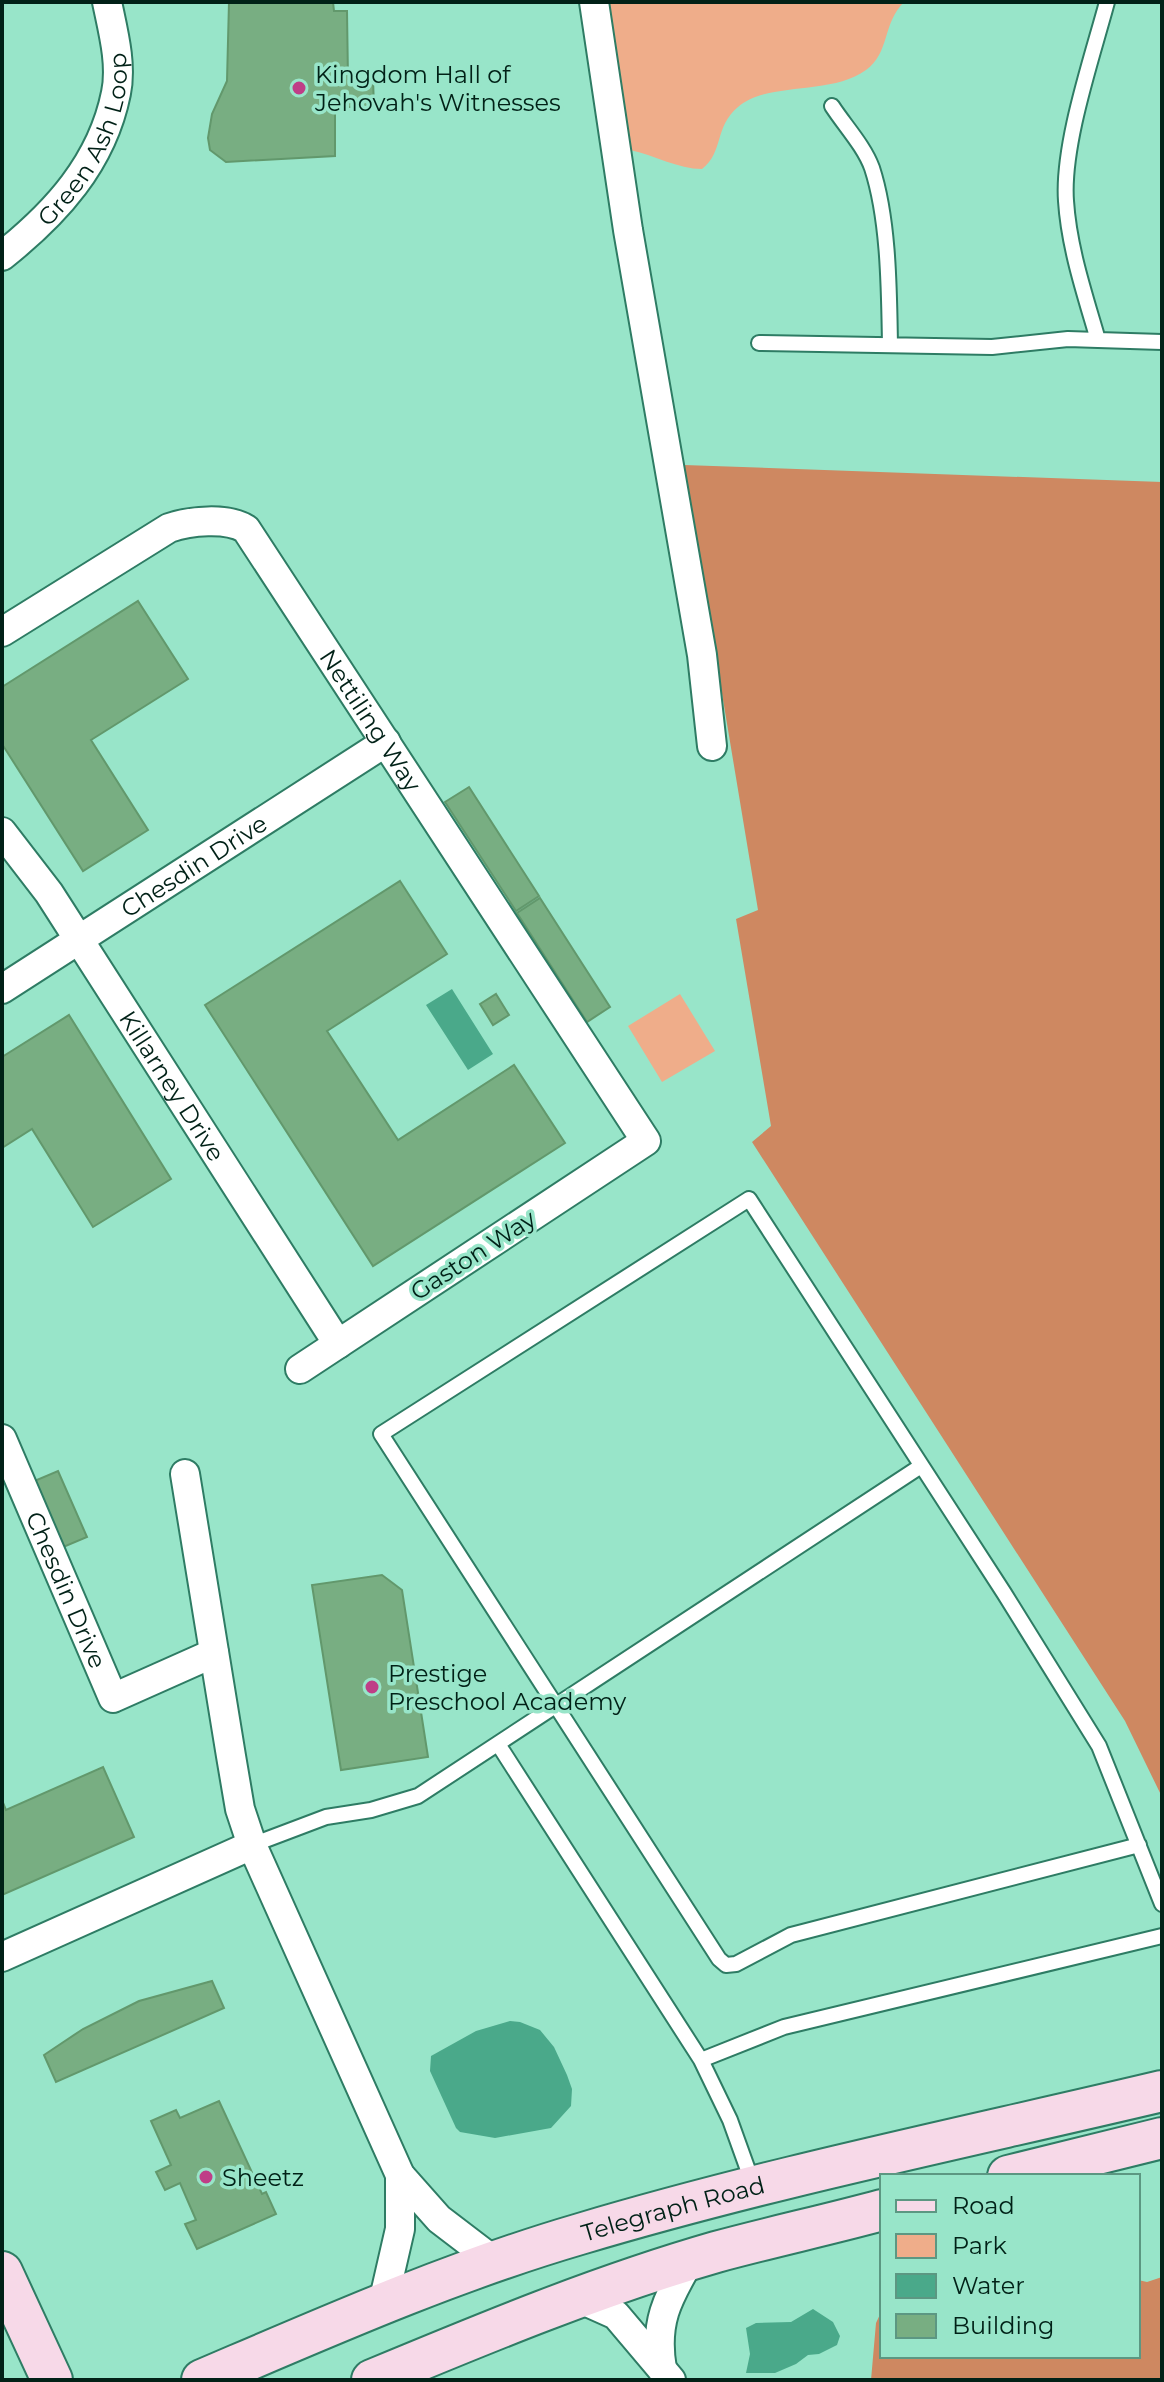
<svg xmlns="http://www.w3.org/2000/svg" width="1164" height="2382" font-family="Montserrat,sans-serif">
<rect width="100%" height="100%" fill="#98e5c9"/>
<path fill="#efad8a" d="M 607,2 L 904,2 C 882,24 890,53 866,70 C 830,96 768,81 738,107 C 714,127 724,152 702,169 C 678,169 654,155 630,150 Z
M 680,994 L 715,1051 L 662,1082 L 628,1026 Z"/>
<path fill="#ce8861" d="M 684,465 L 1162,482 L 1162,1797 L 1125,1721 L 752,1142 L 771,1126 L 736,919 L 758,910 Z
M 1162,2277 L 1162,2380 L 871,2380 L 876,2323 L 882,2310 L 882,2356 L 1138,2356 L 1138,2280 L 1147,2282 Z"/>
<path fill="#4aa98a" d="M 452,989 L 493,1054 L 468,1070 L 426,1005 Z
M 510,2021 L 520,2022 L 540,2030 L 554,2047 L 567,2075 L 572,2089 L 571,2106 L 551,2128 L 495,2138 L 460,2132 L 456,2128 L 430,2071 L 431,2056 L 476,2031 Z
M 813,2309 L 833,2322 L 840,2336 L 837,2345 L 819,2354 L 808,2355 L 796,2364 L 775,2373 L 746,2373 L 750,2354 L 746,2328 L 756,2323 L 791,2322 Z"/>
<path fill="#78ae82" stroke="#62986c" stroke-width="2" d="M 229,2 L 333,2 L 334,11 L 347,11 L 348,79 L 373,79 L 374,107 L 335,107 L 335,156 L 226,162 L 210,150 L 208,138 L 212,114 L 227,81 Z
M 138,601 L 188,679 L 91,740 L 148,830 L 83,871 L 2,744 L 2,687 Z
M 469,787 L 539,896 L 516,911 L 445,802 Z
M 400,881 L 447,954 L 327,1031 L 398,1140 L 514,1065 L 565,1143 L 373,1266 L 205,1005 Z
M 540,898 L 610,1007 L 587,1022 L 517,913 Z
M 496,994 L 509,1015 L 493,1025 L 480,1004 Z
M 69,1015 L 171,1179 L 93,1227 L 32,1129 L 2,1148 L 2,1057 Z
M 58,1471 L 87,1537 L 61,1548 L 32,1482 Z
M 382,1575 L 402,1590 L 428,1757 L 341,1770 L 312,1585 Z
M 103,1767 L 134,1837 L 2,1895 L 2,1800 L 6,1810 Z
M 212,1981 L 224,2008 L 56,2082 L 44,2055 L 83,2029 L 139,2001 Z
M 219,2101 L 262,2194 L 266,2192 L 276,2214 L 197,2249 L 185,2224 L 196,2220 L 180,2183 L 165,2190 L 156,2172 L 171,2165 L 151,2121 L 176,2110 L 180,2118 Z"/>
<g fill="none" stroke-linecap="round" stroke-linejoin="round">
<g stroke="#2e7c64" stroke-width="18">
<path id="lane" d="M 1107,2 C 1092,58 1062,145 1066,201 C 1069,248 1085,295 1098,340 L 1162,342
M 832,106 C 845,126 864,146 872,168 C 889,220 889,291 890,345
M 759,343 L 992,347 L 1068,339 L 1098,340
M 498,1744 L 701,2060 L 730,2120 L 753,2184
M 252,1845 L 326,1817 L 371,1810 L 418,1796 L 921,1466
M 1139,1845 L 791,1935 L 736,1964 L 726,1965 L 719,1959 L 381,1434 L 749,1199 L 1004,1593 L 1099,1746 L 1160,1899 L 1162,1904
M 701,2060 L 784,2027 L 1162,1936"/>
</g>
<g stroke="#2e7c64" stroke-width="32">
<g id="street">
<path d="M 594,2 L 628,230 L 702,655 L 712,746"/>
<path id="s1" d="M 2,256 C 56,213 102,163 116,93 C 122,64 113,31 107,2"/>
<path id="s2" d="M 2,632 L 169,528 C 189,521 227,517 246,529 L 646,1141 L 300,1369"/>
<path id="s3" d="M 2,832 L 49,893 L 338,1344"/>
<path id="s4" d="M 2,989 L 386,742"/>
<path id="s5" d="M 2,1439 L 113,1698 L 214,1653"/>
<path d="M 185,1474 L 231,1756 L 240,1809 L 252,1845 L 400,2175 L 439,2219 L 494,2261"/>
<path d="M 2,1957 L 252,1845"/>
<path d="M 578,2298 L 616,2315 L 671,2380"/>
<path d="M 383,2303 L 400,2229 L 400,2175"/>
<path d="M 662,2369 C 654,2323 667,2299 690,2260"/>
</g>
</g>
<g stroke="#2e7c64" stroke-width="44">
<g id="secondary">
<path d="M 1008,2176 L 1162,2138"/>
<path d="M 2,2272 L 52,2380"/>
<path id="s6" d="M 202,2380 C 326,2327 450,2272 580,2234 C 771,2177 968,2137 1162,2091"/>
<path d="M 372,2380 C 485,2333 598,2286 716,2252 C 771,2237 827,2225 882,2210"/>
</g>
</g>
<use href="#lane" stroke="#fff" stroke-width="14"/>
<use href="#street" stroke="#fff" stroke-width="28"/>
<use href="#secondary" stroke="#f7d9e8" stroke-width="40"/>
</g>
<g fill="#bf3e87" stroke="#98e5c9" stroke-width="3">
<circle cx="299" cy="88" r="8"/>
<circle cx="372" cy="1687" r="8"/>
<circle cx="206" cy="2177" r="8"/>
</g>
<g text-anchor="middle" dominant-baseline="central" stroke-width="7" stroke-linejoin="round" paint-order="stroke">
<g font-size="24" fill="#012117" stroke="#98e5c9" text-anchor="start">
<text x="315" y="74">Kingdom Hall of<tspan x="315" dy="28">Jehovah's Witnesses</tspan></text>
<text x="388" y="1673">Prestige<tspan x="388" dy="28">Preschool Academy</tspan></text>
<text x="222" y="2177">Sheetz</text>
</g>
<g font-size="24" fill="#012117" stroke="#98e5c9">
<text stroke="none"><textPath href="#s1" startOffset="148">Green Ash Loop</textPath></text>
<text stroke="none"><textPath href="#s2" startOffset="504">Nettiling Way</textPath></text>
<text stroke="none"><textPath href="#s4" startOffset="228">Chesdin Drive</textPath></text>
<text stroke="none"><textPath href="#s3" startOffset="306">Killarney Drive</textPath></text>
<text transform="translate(473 1255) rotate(-33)">Gaston Way</text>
<text stroke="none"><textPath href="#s5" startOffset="164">Chesdin Drive</textPath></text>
<text stroke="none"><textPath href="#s6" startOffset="502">Telegraph Road</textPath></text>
</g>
</g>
<rect width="1164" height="2382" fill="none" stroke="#012117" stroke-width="8"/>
<rect x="880" y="2174" width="260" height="184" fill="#98e5c9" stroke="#5c9782" stroke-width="2"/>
<rect x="896" y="2200" width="40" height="12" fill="#f7d9e8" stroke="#5c9782" stroke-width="2"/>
<text x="952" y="2214" font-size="24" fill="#012117">Road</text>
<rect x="896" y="2234" width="40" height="24" fill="#efad8a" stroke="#5c9782" stroke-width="2"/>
<text x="952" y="2254" font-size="24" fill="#012117">Park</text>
<rect x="896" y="2274" width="40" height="24" fill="#4aa98a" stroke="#5c9782" stroke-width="2"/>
<text x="952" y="2294" font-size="24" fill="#012117">Water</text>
<rect x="896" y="2314" width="40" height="24" fill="#78ae82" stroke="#5c9782" stroke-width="2"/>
<text x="952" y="2334" font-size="24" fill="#012117">Building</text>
</svg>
